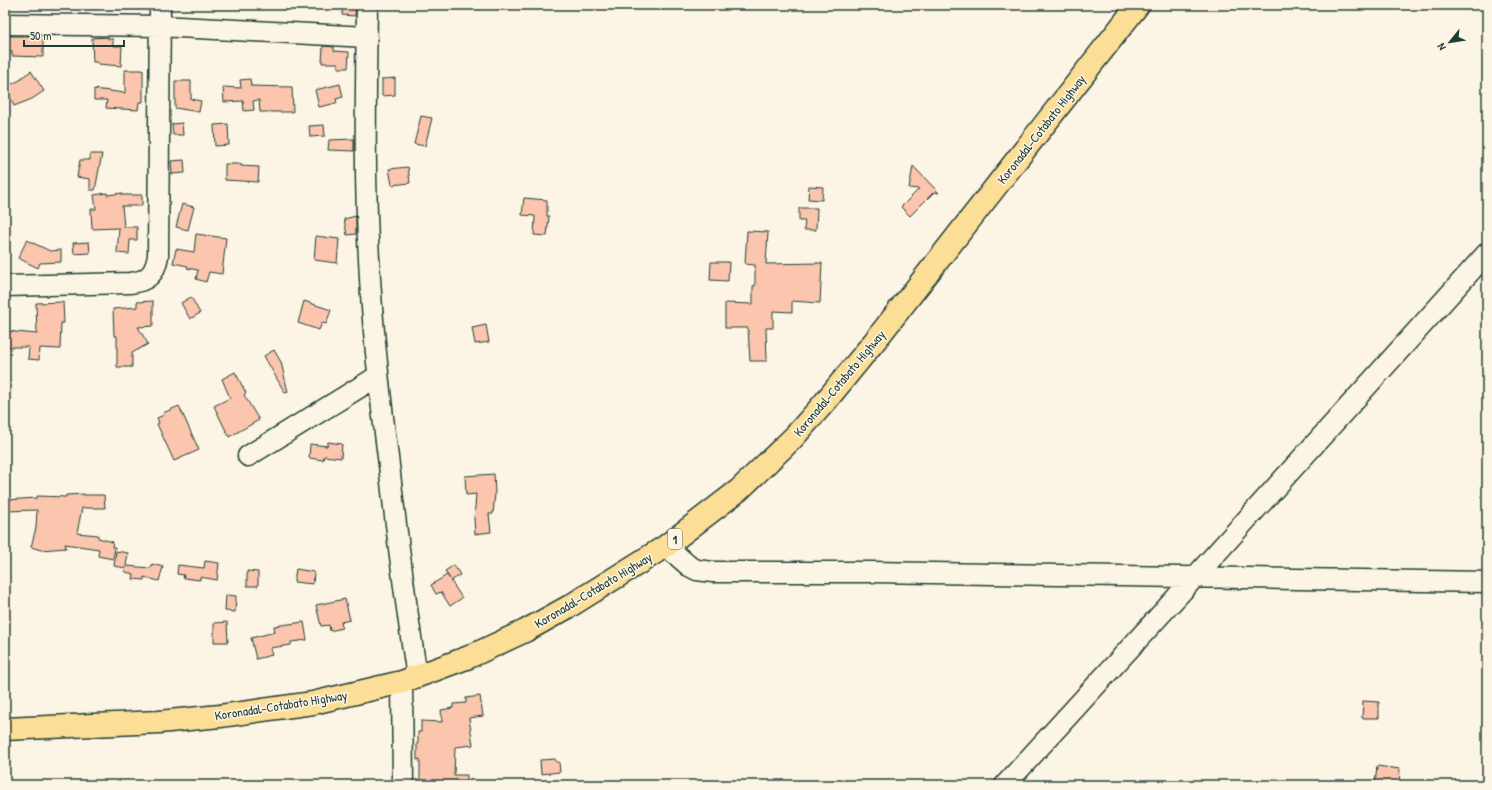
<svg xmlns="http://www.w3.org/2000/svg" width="1492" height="790" font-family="'Patrick Hand',sans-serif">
<rect width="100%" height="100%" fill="#fcf5e5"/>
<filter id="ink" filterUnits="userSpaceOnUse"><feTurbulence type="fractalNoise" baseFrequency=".025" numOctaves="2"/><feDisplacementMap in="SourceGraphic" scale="8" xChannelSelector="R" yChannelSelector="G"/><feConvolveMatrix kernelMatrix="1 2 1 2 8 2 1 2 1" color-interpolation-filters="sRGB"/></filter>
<g filter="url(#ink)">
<path fill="#fbc6ad" stroke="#1f3d34" d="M 343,5 L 356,5 L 355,16 L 342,15 Z
M 5,36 L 43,36 L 43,57 L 12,56 L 12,52 L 5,52 Z
M 108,37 L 108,39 L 113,39 L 113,46 L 122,46 L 121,66 L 98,64 L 98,62 L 93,62 L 92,38 Z
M 323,46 L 334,47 L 334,51 L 349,52 L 348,68 L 338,68 L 338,63 L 322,63 Z
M 125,70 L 143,70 L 143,102 L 139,102 L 138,110 L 106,108 L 107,100 L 94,100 L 94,89 L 125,93 Z
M 31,71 L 44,91 L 32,99 L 14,106 L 6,87 L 22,79 L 21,78 Z
M 395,78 L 395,95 L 382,96 L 382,79 Z
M 250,79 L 251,86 L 292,87 L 293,112 L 260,112 L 259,100 L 253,101 L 254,110 L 244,111 L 243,101 L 224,102 L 223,87 L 241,88 L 240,80 Z
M 175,81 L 191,81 L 191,99 L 201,101 L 199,112 L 175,108 Z
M 340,84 L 343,97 L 336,99 L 337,103 L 319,107 L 315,90 Z
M 421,116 L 432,118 L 425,146 L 414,144 Z
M 182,123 L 183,135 L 173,135 L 172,124 Z
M 228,124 L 229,145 L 215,146 L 214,125 Z
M 324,125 L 325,136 L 310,137 L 309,126 Z
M 354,139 L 354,151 L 328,150 L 329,140 Z
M 90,154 L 102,154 L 95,190 L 90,190 L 90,179 L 77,177 L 80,160 L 90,160 Z
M 184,160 L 185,173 L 172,174 L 171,161 Z
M 225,164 L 241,164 L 241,166 L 259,167 L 258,182 L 225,180 Z
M 913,166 L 939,193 L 934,192 L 910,216 L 901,207 L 919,189 L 909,188 Z
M 408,167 L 410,183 L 392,185 L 389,169 Z
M 809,186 L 823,187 L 822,200 L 808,199 Z
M 107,193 L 107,195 L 122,193 L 122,195 L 142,195 L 142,206 L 122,206 L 124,227 L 137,227 L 137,240 L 130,240 L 129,254 L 117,253 L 119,228 L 92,229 L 91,209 L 96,209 L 94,195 Z
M 524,198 L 547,200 L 547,216 L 549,216 L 547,236 L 534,235 L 535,216 L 522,215 Z
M 182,204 L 194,207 L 188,230 L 176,227 Z
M 799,208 L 817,208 L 816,230 L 804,230 L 805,221 L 799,221 Z
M 356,216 L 356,234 L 347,235 L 344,219 Z
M 747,231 L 768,232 L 766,264 L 822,263 L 820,303 L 792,301 L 792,312 L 773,311 L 773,328 L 766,328 L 767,361 L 750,361 L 748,328 L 725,328 L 725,303 L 753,304 L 753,286 L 755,286 L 755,265 L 745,264 Z
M 196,234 L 226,238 L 222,274 L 209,272 L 206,282 L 196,279 L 198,270 L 187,268 L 188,266 L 173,263 L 176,249 L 194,252 Z
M 316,236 L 339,239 L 337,263 L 314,260 Z
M 27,240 L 50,251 L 61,250 L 61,262 L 40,263 L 38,268 L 18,258 Z
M 89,242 L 90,253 L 74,254 L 73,243 Z
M 711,262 L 729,262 L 728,281 L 710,280 Z
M 191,297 L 200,313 L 190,319 L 181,303 Z
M 153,301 L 153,326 L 138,327 L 148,344 L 132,353 L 132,367 L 117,367 L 117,336 L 114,336 L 113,309 L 137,307 L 137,302 Z
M 304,301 L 331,310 L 326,324 L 322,323 L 319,330 L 298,323 Z
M 63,302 L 64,323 L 61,323 L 60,349 L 40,348 L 39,360 L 28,359 L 29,347 L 5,347 L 6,331 L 37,334 L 36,303 Z
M 486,325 L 489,342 L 475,344 L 472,328 Z
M 274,350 L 281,362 L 288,392 L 285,393 L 264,356 Z
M 235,372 L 246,393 L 244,395 L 259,420 L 229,437 L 214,406 L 230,398 L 222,379 Z
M 179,406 L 199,450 L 174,461 L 157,424 L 159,423 L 157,418 L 164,415 L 163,413 Z
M 328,442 L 342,444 L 341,458 L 324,456 L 323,460 L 309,458 L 310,444 L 327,446 Z
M 494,474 L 495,494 L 493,514 L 489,514 L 491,532 L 475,534 L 474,519 L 476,494 L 466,495 L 465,476 Z
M 84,494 L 84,495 L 104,495 L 105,508 L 82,508 L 77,533 L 98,535 L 98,538 L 113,542 L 112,547 L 115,547 L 113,559 L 98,556 L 99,549 L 65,544 L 66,548 L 41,550 L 31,547 L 36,528 L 37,510 L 5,511 L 5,500 L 37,498 L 37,496 L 66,497 L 66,495 Z
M 116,551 L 128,553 L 126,566 L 151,568 L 152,564 L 163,567 L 159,581 L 144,577 L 144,580 L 133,579 L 134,574 L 125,572 L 126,568 L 114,566 Z
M 205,561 L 219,563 L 217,580 L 200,577 L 200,580 L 183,578 L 184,575 L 177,574 L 178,565 L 204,568 Z
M 454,565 L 460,575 L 451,581 L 462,598 L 450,606 L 441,592 L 436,594 L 431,585 L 447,575 L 450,579 L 445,571 Z
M 296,569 L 314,572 L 313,584 L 294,582 Z
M 247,571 L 258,572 L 258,586 L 247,586 Z
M 226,595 L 236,596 L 235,612 L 225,611 Z
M 345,599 L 350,620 L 341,622 L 342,628 L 330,631 L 329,625 L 321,626 L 316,605 Z
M 227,622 L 228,642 L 214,642 L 214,623 Z
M 304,622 L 307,640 L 291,642 L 291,645 L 270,648 L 272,655 L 256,659 L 251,638 L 275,632 L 274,626 Z
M 480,696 L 483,716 L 469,718 L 473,745 L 455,747 L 454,775 L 467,775 L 467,785 L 420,785 L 420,759 L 417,760 L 417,743 L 418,743 L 418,732 L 421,732 L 421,721 L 442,722 L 441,710 L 453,708 L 453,704 L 466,703 L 466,698 Z
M 1363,701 L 1379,702 L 1379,718 L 1362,718 Z
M 555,759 L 556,762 L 559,762 L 560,772 L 541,774 L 540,760 Z
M 1377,766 L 1400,769 L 1399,785 L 1375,785 Z"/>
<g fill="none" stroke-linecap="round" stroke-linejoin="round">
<g stroke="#1f3d34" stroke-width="23">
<path id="minor" d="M 367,5 C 366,90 364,175 369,259 C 372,328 380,396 389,465 C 397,536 406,606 417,677
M 5,24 L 160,26 L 367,37
M 5,286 L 130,283 C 148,281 155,274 158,256 L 160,5
M 248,456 L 378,376
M 666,546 L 689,566 L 697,570 L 713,572 L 871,572 L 1487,582
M 402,682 L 403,785
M 1005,785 L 1194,578 L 1487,253"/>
</g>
<g stroke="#1f3d34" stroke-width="25">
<path id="highway" d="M 5,729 L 159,722 L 220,716 L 313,703 L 402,682 L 469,657 L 525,631 L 570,606 L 666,546 L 739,490 L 794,437 L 825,402 L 878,337 L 1138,5"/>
</g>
<use href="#minor" stroke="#fcf5e5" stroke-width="20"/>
<use href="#highway" stroke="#fdde96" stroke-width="22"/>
</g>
</g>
<g text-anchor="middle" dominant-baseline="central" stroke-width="3" stroke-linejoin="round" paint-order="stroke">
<rect fill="#fcf5e5" stroke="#617469" stroke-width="1" x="668" y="529" width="14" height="20" rx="3"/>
<g font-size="12" font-weight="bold" fill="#1f3d34">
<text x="675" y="539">1</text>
</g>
<g font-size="13" fill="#1f3d34" stroke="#fcf5e5">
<text transform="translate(1041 129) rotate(-52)">Koronadal-Cotabato Highway</text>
<text transform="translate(839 383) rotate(-50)">Koronadal-Cotabato Highway</text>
<text transform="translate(593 590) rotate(-31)">Koronadal-Cotabato Highway</text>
<text transform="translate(281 705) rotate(-9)">Koronadal-Cotabato Highway</text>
</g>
</g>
<rect width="1492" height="790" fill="none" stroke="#fcf5e5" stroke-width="20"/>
<rect x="10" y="10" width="1472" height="770" fill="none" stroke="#1f3d34" stroke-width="1.5" filter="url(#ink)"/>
<g transform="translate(1450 42) rotate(240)" stroke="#fcf5e5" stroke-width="3" paint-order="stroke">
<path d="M0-3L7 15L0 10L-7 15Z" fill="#1f3d34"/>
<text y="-6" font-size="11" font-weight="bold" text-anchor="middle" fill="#1f3d34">N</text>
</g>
<path d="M24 40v6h100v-6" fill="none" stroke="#1f3d34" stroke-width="2"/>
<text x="30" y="40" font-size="12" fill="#1f3d34" stroke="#fcf5e5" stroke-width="3" paint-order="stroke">50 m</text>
</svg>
